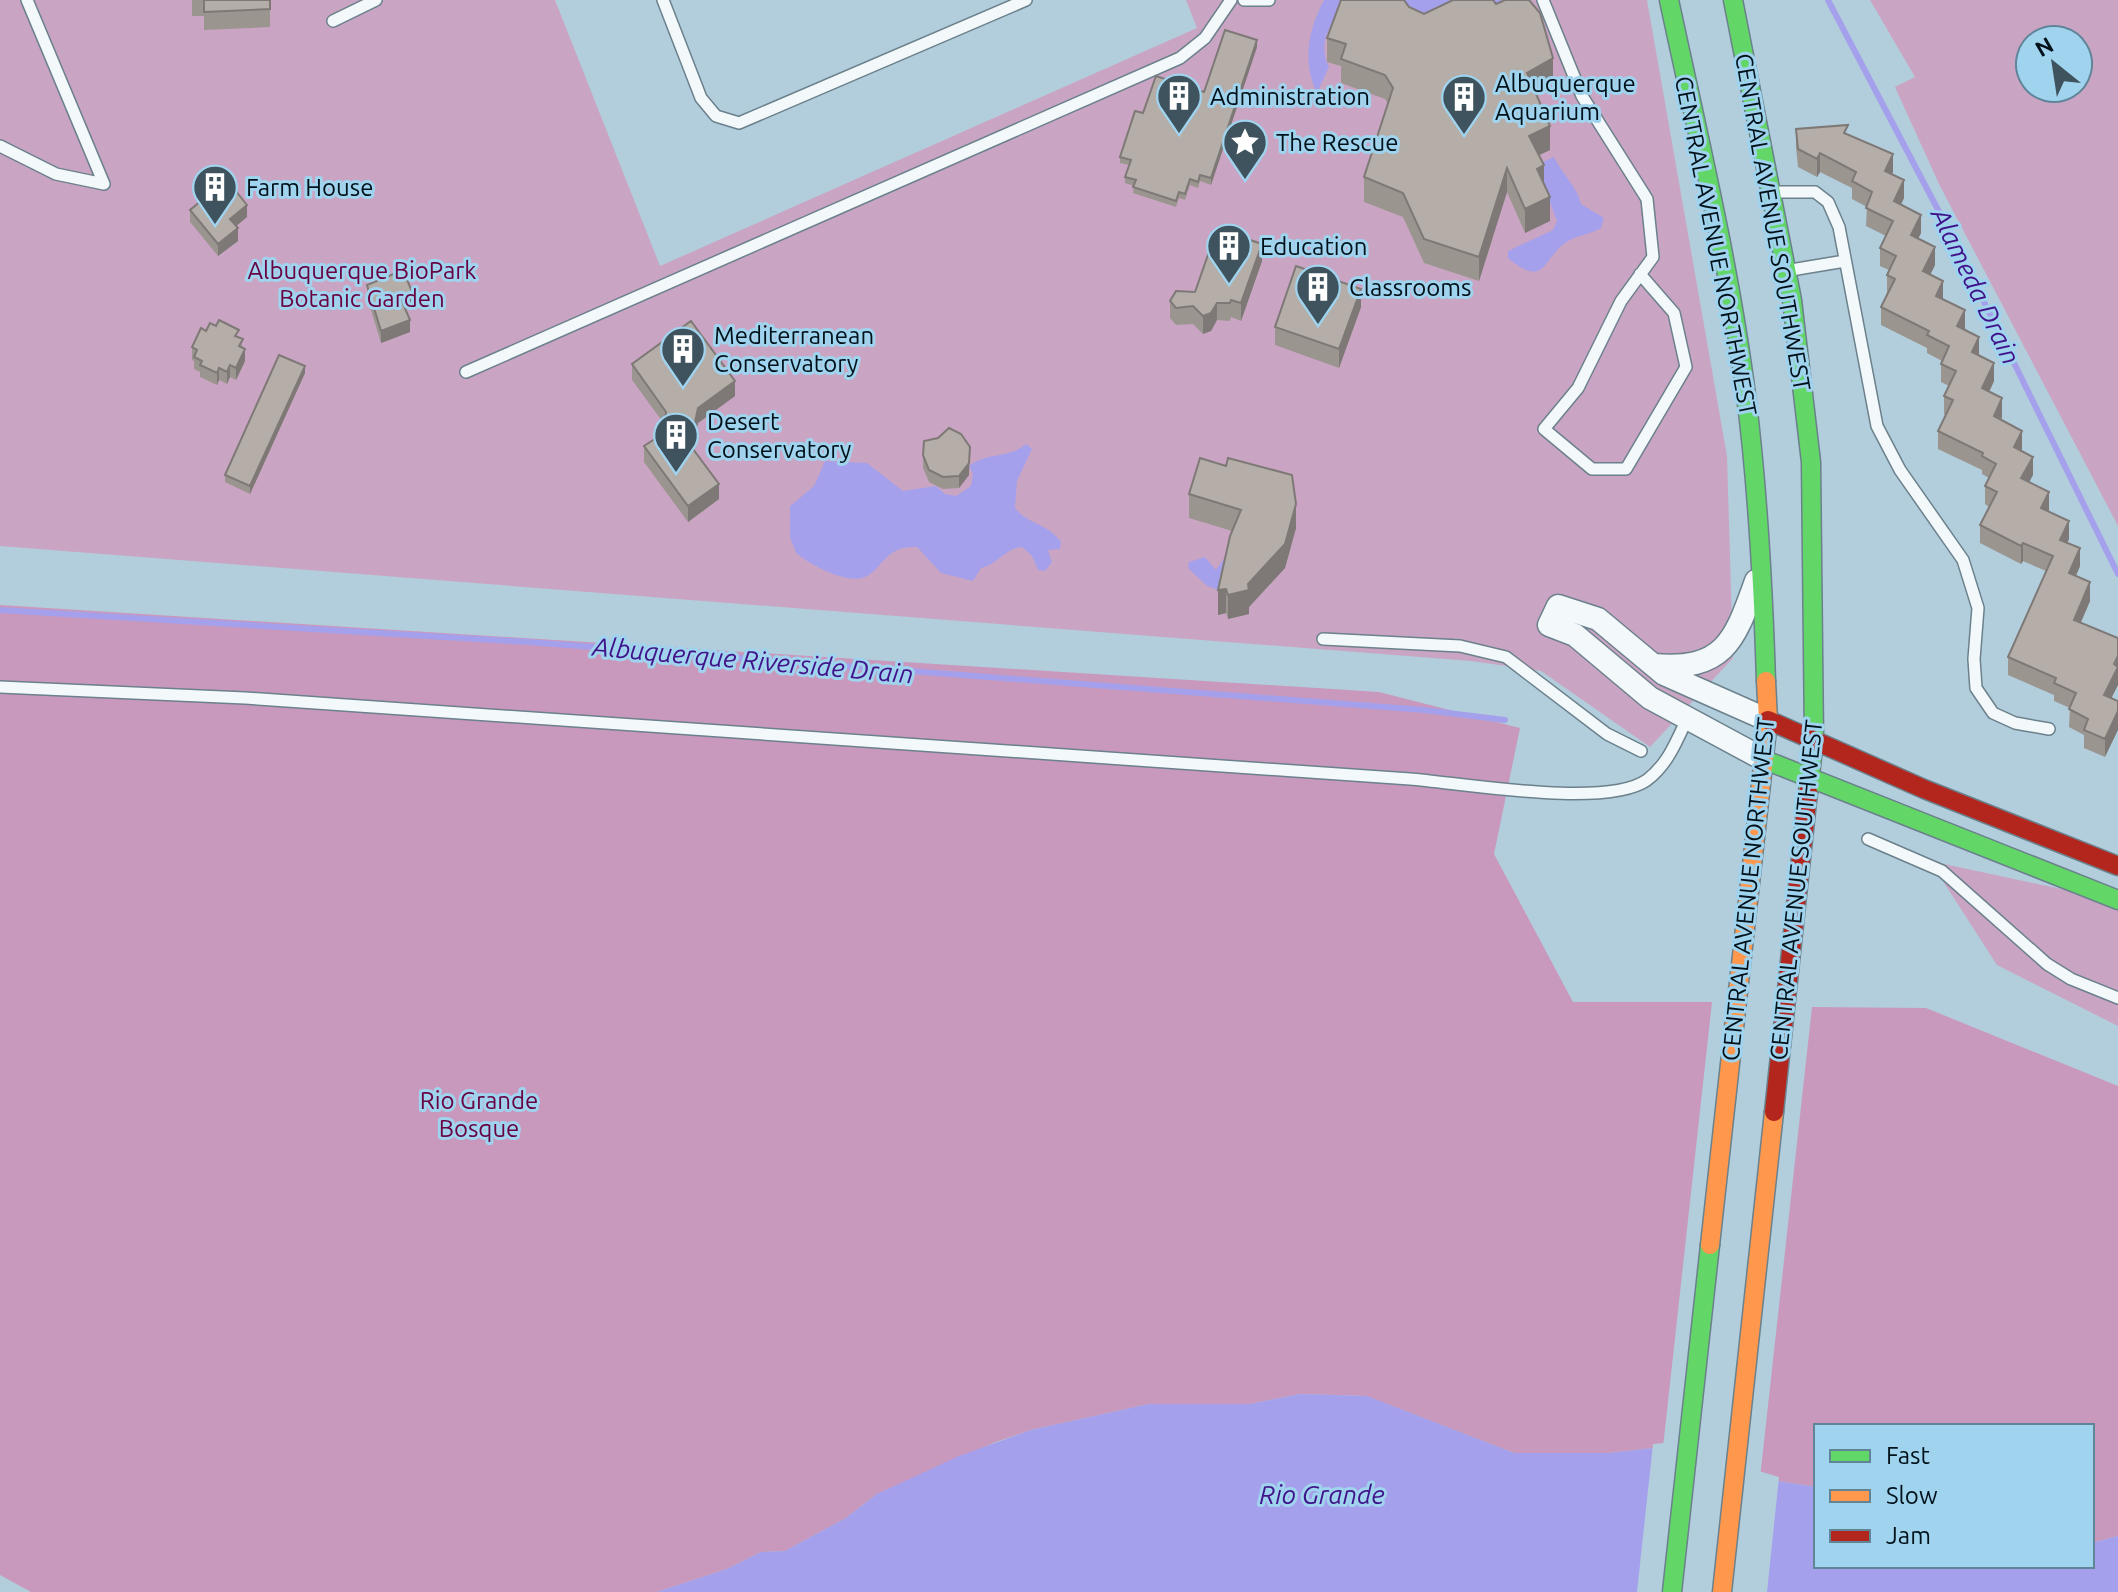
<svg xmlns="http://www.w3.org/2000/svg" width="2118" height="1592" font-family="Ubuntu,sans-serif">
<rect width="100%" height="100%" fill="#b2cddc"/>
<path fill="#caa5c3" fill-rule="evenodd" d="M 0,0 L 555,0 L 660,266 L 1197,28 L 1186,0 L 1647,0 L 1727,456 L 1733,658 L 1650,747 L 1541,671 L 1471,661 L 0,546 Z
M 1870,0 L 2118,0 L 2118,526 L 1939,184 L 1895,87 L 1915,77 ZM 2030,40 L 2078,40 L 2078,88 L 2030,88 Z
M 1930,861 L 2118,901 L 2118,1026 L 1997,965 Z"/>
<path fill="#c899bd" d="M 0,605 L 1379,692 L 1520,728 L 1494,854 L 1573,1002 L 1712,1002 L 1663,1447 L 1609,1453 L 1514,1453 L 1366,1396 L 1300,1394 L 1250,1404 L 1149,1404 L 1031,1430 L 996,1442 L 877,1494 L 846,1518 L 785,1551 L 761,1552 L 727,1569 L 657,1592 L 31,1592 L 0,1575 Z
M 1812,1007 L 1926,1008 L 2118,1086 L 2118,1536 L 2092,1543 L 2092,1426 L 1816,1426 L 1816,1487 L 1760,1478 Z"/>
<path fill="#a5a0eb" d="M 1324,0 L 1358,0 C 1334,13 1315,41 1329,67 L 1317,93 C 1302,62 1308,30 1324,0 Z
M 1405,0 L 1505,0 L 1518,15 L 1431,23 L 1426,13 L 1415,17 Z
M 1554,157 C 1562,174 1577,186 1581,204 L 1604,218 L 1601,228 C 1591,234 1580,235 1570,240 C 1541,256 1548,291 1508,258 L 1508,251 L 1553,230 L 1557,221 L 1536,165 Z
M 1026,444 L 1032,449 L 1017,481 L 1015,508 C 1027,524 1049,524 1061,542 L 1060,549 L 1048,550 L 1052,562 L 1045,571 L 1038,570 L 1032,556 L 1022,547 C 1006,548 996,566 981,568 L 973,581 L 941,573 L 917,547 C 885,545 883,569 865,577 C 847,585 809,564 796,553 L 790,537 L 790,506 L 814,486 L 825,461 L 867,463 L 903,491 L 936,486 L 945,494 L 956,496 L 971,486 L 973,474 L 969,466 C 987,452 1008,459 1026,444 Z
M 1226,556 L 1222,592 L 1206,585 L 1188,568 L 1189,562 L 1205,557 L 1216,570 Z
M 1300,1394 L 1367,1396 L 1514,1453 L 1609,1453 L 1663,1447 L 1760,1478 L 1816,1487 L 1816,1566 L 2092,1566 L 2092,1543 L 2118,1536 L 2118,1592 L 657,1592 L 727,1569 L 761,1552 L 785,1551 L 846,1518 L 877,1494 L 959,1456 L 1031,1430 L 1149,1404 L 1250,1404 Z"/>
<path fill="#b2cddc" d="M 1664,1443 L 1779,1477 L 1767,1592 L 1637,1592 L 1653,1444 Z"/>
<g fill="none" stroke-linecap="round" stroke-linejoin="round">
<path stroke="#a5a0eb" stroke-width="6" d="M 1828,0 L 1947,227 L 2118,574
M 0,610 L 528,642 L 1424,710 L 1505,720"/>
<g stroke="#6b818c" stroke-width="14">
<path id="lane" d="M 27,0 L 104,184
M 663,0 L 701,98 L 716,116 L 739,123 L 1026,0
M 1244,0 L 1269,0
M 1543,0 L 1582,96 L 1647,199 L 1653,257 L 1621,301 L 1578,388 L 1544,429 L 1592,469 L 1626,469 L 1686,367 L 1674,313 L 1640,274
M 333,21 L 376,0
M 0,146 L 56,174 L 104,184
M 1776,192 L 1815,192 L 1828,202 L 1839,227 L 1877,426 L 1900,470 L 1963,560 L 1978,608 L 1974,659 L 1976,688 L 1993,713 L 2015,723 L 2049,729
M 1791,270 L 1845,261
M 466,372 L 1180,58 L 1205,38 L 1231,0
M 1323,639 L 1460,646 L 1506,657 L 1607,734 L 1641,751
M 0,687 L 245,698 L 1410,779 C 1462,783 1606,809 1647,780 C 1668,764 1676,742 1687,719
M 1868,839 L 1942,871 L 2047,964 L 2071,979 L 2118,998"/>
</g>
<g stroke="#6b818c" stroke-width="25">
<path id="street" d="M 1654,665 C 1726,671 1735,639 1756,581
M 1765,760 L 1650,698 L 1575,635 L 1549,625 L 1558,606 L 1598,619 L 1664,674 L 1768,720"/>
</g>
<g stroke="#6b818c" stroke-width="21">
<path id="fast" d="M 1669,0 C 1697,131 1729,262 1746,395 C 1758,490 1763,585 1766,681
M 1733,0 L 1792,300 L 1811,462 L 1814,740 L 1808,792
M 1765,760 L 2118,900
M 1672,1592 L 1710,1245"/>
</g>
<g stroke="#6b818c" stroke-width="21">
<path id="slow" d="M 1710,1245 L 1768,720 L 1766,681
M 1722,1592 L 1774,1112"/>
</g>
<g stroke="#6b818c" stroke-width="21">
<path id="jam" d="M 1768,720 L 1924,789 L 2118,866
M 1774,1112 L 1808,792"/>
</g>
<use href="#lane" stroke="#f3f8fa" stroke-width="11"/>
<use href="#street" stroke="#f3f8fa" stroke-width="22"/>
<use href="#fast" stroke="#63d668" stroke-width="18"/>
<use href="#slow" stroke="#ff974d" stroke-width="18"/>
<use href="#jam" stroke="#b3261e" stroke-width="18"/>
</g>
<path fill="#9b9590" d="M 192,0 L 270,0 L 270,27 L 204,30 L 204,16 L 192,16 Z
M 1409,7 L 1553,82 L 1535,92 L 1550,150 L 1539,155 L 1550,221 L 1525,233 L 1507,192 L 1479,281 L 1424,263 L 1403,217 L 1364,202 L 1364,177 L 1388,103 L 1385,99 L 1341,83 L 1341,66 L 1327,62 L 1327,38 Z
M 1257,47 L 1211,185 L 1200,181 L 1198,188 L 1190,185 L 1185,200 L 1179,198 L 1176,207 L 1133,193 L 1134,186 L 1125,183 L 1125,177 L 1129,165 L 1120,163 L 1120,157 L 1204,92 Z
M 1796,129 L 1848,135 L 1893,172 L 1892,174 L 1904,198 L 1901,204 L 1921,233 L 1918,238 L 1935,265 L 1930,275 L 1943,300 L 1965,328 L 1994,381 L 1989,392 L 2002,417 L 2001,420 L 2022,449 L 2021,451 L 2033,475 L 2029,482 L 2069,539 L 2067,543 L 2080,566 L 2076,576 L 2090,601 L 2081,622 L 2112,698 L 2105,757 L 2084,748 L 2084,735 L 2069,727 L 2070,708 L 2054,701 L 2054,695 L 2008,675 L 2008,657 L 2046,571 L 2023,561 L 2021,564 L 1980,543 L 1980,525 L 1989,507 L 1985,504 L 1985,486 L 1989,478 L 1982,474 L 1982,470 L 1938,449 L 1938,431 L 1946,415 L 1944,414 L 1944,396 L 1949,386 L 1941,382 L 1941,364 L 1942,361 L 1927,353 L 1927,348 L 1881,325 L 1881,307 L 1887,293 L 1887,275 L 1889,270 L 1880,266 L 1880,248 L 1886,236 L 1866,226 L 1867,207 L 1852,199 L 1852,188 L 1820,172 L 1817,177 L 1798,167 L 1796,147 Z
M 190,210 L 247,217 L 236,226 L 238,241 L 218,256 L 190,222 Z
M 1262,261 L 1241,321 L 1231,317 L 1230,321 L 1217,320 L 1211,331 L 1203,334 L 1193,324 L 1176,325 L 1170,318 L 1170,301 L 1195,292 Z
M 367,285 L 413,306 L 405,309 L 410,332 L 381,343 L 367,297 Z
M 1361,307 L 1339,368 L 1275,345 L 1275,327 Z
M 206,331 L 239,337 L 243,348 L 245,361 L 236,380 L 230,377 L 227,384 L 219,380 L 217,385 L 200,377 L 200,372 L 194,369 L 194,361 L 192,360 L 192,347 Z
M 632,364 L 735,396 L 698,423 L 693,448 L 719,499 L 688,522 L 644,462 L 644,446 L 664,433 L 665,425 L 632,380 Z
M 305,373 L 250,494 L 225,482 L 225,475 Z
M 923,455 L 969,475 L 959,488 L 943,489 L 929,482 L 923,468 Z
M 1189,494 L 1296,528 L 1285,568 L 1249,607 L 1249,614 L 1228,619 L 1226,613 L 1218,615 L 1232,531 L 1189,518 Z"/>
<path fill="#7e7976" d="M 1257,40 L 1257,47 L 1211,185 L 1211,178 Z
M 1553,58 L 1553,82 L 1527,97 L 1527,73 Z
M 1550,126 L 1550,150 L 1529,160 L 1529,136 Z
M 1820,153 L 1820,172 L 1817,177 L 1817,159 Z
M 1893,154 L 1893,172 L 1885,189 L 1885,171 Z
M 1544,165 L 1544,190 L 1537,169 Z
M 1507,168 L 1507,192 L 1479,281 L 1479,257 Z
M 1904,180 L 1904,198 L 1894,219 L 1894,201 Z
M 1550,197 L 1550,221 L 1525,233 L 1525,209 Z
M 247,205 L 247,217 L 230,231 L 230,219 Z
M 1921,215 L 1921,233 L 1911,253 L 1911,235 Z
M 238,228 L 238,241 L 218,256 L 218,244 Z
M 1262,244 L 1262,261 L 1241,321 L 1241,303 Z
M 1935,247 L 1935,265 L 1923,289 L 1923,271 Z
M 1943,281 L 1943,300 L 1936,296 Z
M 1361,289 L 1361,307 L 1339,368 L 1339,349 Z
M 413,294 L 413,306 L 401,311 L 401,299 Z
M 1217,303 L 1217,320 L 1211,331 L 1203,334 L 1203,316 Z
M 1965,310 L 1965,328 L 1957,344 L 1957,326 Z
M 410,320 L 410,332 L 381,343 L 381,331 Z
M 1979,337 L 1979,355 L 1972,370 L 1972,352 Z
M 245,349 L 245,361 L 236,380 L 236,368 Z
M 1994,363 L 1994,381 L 1982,407 L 1982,388 Z
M 230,365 L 230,377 L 227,384 L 227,372 Z
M 305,366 L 305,373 L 250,494 L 250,486 Z
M 219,368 L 219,380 L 217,385 L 217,373 Z
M 735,381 L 735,396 L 698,423 L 690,460 L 690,445 L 698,408 Z
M 2002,398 L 2002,417 L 1994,434 L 1994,416 Z
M 2022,431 L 2022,449 L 2014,465 L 2014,447 Z
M 970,447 L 969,475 L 959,488 L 959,476 Z
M 2033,457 L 2033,475 L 2021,497 L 2021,478 Z
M 719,484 L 719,499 L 688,522 L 688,506 Z
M 2049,492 L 2049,511 L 2041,526 L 2041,508 Z
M 1296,504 L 1296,528 L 1285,568 L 1249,607 L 1249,614 L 1228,619 L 1228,595 Z
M 2069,521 L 2069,539 L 2060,558 L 2060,540 Z
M 2023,543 L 2023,561 L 2021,564 L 2021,546 Z
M 2080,548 L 2080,566 L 2069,591 L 2069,573 Z
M 2090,582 L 2090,601 L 2074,638 L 2074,620 Z
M 1226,589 L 1226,613 L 1218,615 L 1218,590 Z
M 2118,656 L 2118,685 L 2104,713 L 2104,695 Z
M 2118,711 L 2118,730 L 2105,757 L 2105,739 Z"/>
<path fill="#b4ada8" stroke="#7e7976" stroke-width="2" d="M 204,0 L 270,0 L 270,9 L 204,12 Z
M 1341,0 L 1404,0 L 1409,7 L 1424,14 L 1453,0 L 1493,0 L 1496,4 L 1505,0 L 1529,0 L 1540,13 L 1553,58 L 1527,73 L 1550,126 L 1529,136 L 1544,165 L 1537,169 L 1550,197 L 1525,209 L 1507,168 L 1479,257 L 1424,239 L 1403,193 L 1364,177 L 1393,88 L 1385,75 L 1341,59 L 1346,44 L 1327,38 Z
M 1225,30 L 1257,40 L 1211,178 L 1200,175 L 1198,182 L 1190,179 L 1185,194 L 1179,192 L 1176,201 L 1133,187 L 1136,180 L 1125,177 L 1131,160 L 1120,157 L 1135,111 L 1143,113 L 1156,76 L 1204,92 Z
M 1848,125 L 1844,133 L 1893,154 L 1885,171 L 1904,180 L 1894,201 L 1921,215 L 1911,235 L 1935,247 L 1923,271 L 1943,281 L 1936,296 L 1965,310 L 1957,326 L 1979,337 L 1972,352 L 1994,363 L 1982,388 L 2002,398 L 1994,416 L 2022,431 L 2014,447 L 2033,457 L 2021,478 L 2049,492 L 2041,508 L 2069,521 L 2060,540 L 2080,548 L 2069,573 L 2090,582 L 2074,620 L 2118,638 L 2118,656 L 2114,664 L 2118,667 L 2104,695 L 2118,701 L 2118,711 L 2105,739 L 2084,730 L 2088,719 L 2069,709 L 2076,693 L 2054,683 L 2056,678 L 2008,657 L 2053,556 L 2023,543 L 2021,546 L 1980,525 L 1997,492 L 1985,486 L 1996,464 L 1982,456 L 1983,453 L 1938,431 L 1953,400 L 1944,396 L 1956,371 L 1941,364 L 1949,346 L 1927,335 L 1929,331 L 1881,307 L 1895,279 L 1887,275 L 1896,256 L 1880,248 L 1893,221 L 1866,208 L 1872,192 L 1852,181 L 1856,172 L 1820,153 L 1817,159 L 1798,149 L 1796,129 Z
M 227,180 L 247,205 L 230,219 L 238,228 L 218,244 L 190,210 Z
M 1217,229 L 1262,244 L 1241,303 L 1231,300 L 1230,303 L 1217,303 L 1211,313 L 1203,316 L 1193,306 L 1176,308 L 1170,301 L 1176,291 L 1195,292 Z
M 1296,266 L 1361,289 L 1339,349 L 1275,327 Z
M 403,270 L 413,294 L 401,299 L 410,320 L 381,331 L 367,285 Z
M 219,320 L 239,330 L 235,336 L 243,339 L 239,346 L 245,349 L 236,368 L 230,365 L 227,372 L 219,368 L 217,373 L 200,365 L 202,361 L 194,357 L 197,350 L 192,347 L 201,328 L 206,331 L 210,323 L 216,326 Z
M 691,321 L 735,381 L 698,408 L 690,445 L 719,484 L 688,506 L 644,446 L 664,433 L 666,412 L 632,364 Z
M 279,355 L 305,366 L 250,486 L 225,475 Z
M 949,428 L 961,434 L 970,447 L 969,463 L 959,476 L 943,477 L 929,470 L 923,455 L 924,441 L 938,438 Z
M 1200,458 L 1226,466 L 1228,458 L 1292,475 L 1296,504 L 1285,544 L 1248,584 L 1249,590 L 1228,595 L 1226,589 L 1218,590 L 1230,536 L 1241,510 L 1189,494 Z"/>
<defs>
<g id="building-pin" transform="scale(2.3)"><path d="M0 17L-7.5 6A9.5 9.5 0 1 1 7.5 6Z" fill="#3f535e" stroke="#a0d3ed"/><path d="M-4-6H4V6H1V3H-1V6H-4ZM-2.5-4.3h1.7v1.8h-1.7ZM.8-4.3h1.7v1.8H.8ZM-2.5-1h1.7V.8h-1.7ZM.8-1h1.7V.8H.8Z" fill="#fff"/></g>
<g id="sight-pin" transform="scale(2.3)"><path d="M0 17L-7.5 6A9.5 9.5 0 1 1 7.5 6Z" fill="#3f535e" stroke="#a0d3ed"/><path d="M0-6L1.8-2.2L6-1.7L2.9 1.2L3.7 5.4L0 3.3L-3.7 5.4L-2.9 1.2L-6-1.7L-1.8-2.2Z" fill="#fff"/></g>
</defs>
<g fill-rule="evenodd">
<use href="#building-pin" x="1179" y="96"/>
<use href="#building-pin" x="1464" y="97"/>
<use href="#sight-pin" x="1245" y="142"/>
<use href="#building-pin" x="215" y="187"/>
<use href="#building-pin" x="1229" y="246"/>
<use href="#building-pin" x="1318" y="287"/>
<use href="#building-pin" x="683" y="349"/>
<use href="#building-pin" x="676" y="435"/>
</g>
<g text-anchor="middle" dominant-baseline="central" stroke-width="6" stroke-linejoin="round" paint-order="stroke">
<g font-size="24" fill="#01111a" stroke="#a0d3ed" text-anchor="start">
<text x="1495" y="83">Albuquerque<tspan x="1495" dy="28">Aquarium</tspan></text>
<text x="1210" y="96">Administration</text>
<text x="1276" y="142">The Rescue</text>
<text x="246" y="187">Farm House</text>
<text x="1260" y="246">Education</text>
<text x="1349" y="287">Classrooms</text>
<text x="714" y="335">Mediterranean<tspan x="714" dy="28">Conservatory</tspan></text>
<text x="707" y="421">Desert<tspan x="707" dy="28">Conservatory</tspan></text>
</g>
<g font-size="24" fill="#01111a" stroke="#a0d3ed">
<text transform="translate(1773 222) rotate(80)">CENTRAL AVENUE SOUTHWEST</text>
<text transform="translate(1716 246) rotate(79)">CENTRAL AVENUE NORTHWEST</text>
<text transform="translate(1748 889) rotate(-84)">CENTRAL AVENUE NORTHWEST</text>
<text transform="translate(1796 890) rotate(-84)">CENTRAL AVENUE SOUTHWEST</text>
</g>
<g font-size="24" fill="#670141" stroke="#a0d3ed">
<text x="362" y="270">Albuquerque BioPark<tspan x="362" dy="28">Botanic Garden</tspan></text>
<text x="479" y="1100">Rio Grande<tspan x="479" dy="28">Bosque</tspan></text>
</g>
<g font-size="26" font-style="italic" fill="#40138a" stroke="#a0d3ed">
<text transform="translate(1976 286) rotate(64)">Alameda Drain</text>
<text transform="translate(753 660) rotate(5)">Albuquerque Riverside Drain</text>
<text x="1322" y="1494">Rio Grande</text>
</g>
</g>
<rect x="1814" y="1424" width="280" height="144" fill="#a0d3ed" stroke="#608599" stroke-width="2"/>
<rect x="1830" y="1450" width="40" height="12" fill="#63d668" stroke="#608599" stroke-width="2"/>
<text x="1886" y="1464" font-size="24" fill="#01111a">Fast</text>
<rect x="1830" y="1490" width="40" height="12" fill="#ff974d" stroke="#608599" stroke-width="2"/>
<text x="1886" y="1504" font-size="24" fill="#01111a">Slow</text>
<rect x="1830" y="1530" width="40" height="12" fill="#b3261e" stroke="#608599" stroke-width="2"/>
<text x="1886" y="1544" font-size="24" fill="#01111a">Jam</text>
<g transform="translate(2054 64) rotate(330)"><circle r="38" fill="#a0d3ed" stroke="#608599" stroke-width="2"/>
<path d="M0-6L14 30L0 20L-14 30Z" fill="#3f535e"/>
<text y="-12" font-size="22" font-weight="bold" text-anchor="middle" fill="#01111a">N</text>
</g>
</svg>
